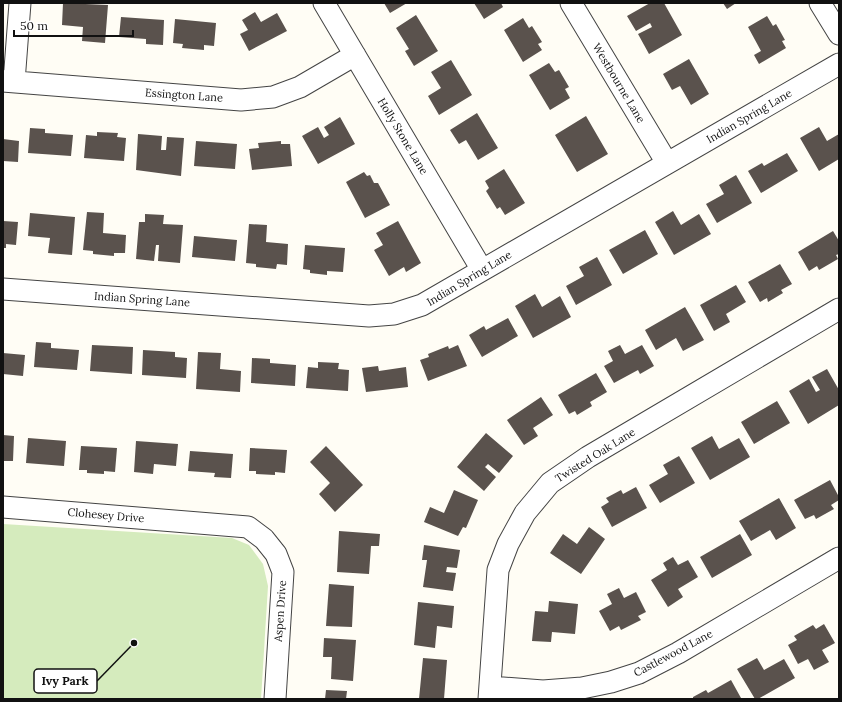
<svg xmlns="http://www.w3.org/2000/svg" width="842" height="702" font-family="Lora,serif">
<rect width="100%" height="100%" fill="#fffdf5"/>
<path fill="#d5ebbd" d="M 3,524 L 232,538 L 249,545 L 263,564 L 268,586 L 261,699 L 3,699 Z"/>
<path fill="#5a524d" d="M 63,3 L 108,5 L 105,43 L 82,41 L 83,27 L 62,25 Z
M 384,3 L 407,3 L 390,13 Z
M 474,3 L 501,3 L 503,7 L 484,19 Z
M 650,3 L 664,3 L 682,35 L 649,54 L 638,34 L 652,27 L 650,23 L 636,31 L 627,16 Z
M 723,3 L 736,3 L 727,9 Z
M 255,12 L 261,22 L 277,13 L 287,31 L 249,51 L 240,34 L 248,30 L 242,20 Z
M 416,15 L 438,51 L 414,66 L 405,51 L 409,49 L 396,28 Z
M 767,16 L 773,26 L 776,24 L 785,40 L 782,41 L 786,48 L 759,64 L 754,55 L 761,51 L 748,27 Z
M 121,17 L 164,20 L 163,45 L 146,44 L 146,39 L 119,37 Z
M 523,18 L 529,28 L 532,26 L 542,42 L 538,44 L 542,50 L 523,62 L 504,30 Z
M 175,19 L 216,23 L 214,46 L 204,45 L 204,50 L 182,48 L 183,44 L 173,43 Z
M 689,59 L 709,94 L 691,105 L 680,86 L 672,90 L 663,74 Z
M 451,60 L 472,95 L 439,115 L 428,96 L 441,88 L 431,72 Z
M 549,63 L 555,72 L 559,70 L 569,87 L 565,89 L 570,98 L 550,110 L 529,75 Z
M 477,113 L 498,148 L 478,160 L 466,140 L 459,144 L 450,130 Z
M 586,116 L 608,154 L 577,172 L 555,135 Z
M 340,117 L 355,144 L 318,164 L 302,136 L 318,127 L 324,138 L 329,135 L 324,127 Z
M 819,127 L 827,141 L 839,134 L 839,159 L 819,171 L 800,138 Z
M 30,128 L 45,129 L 45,133 L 73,135 L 71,156 L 28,153 Z
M 97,132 L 118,133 L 117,137 L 126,138 L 124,161 L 84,158 L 86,135 L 97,136 Z
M 138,134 L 162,136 L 161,150 L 166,150 L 167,137 L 184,138 L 181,176 L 136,170 Z
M 3,139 L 19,141 L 18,162 L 3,161 Z
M 196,141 L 237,144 L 235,169 L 194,166 Z
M 281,141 L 281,144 L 290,144 L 292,166 L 252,170 L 249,149 L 259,148 L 258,143 Z
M 787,153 L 798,171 L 761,193 L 748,171 L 762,163 L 764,166 Z
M 504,169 L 525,203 L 505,215 L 500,207 L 497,209 L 486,191 L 489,188 L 485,181 Z
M 364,172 L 367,176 L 370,175 L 374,183 L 378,183 L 390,205 L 365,218 L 346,182 Z
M 736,175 L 752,203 L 717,223 L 706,204 L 724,194 L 719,185 Z
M 673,211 L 681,225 L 699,214 L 711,234 L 674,255 L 655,222 Z
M 87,212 L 104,213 L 103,233 L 126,235 L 125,253 L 114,253 L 114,256 L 93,254 L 93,251 L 83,250 Z
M 30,213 L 75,217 L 72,255 L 48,253 L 50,238 L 28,236 Z
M 145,214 L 164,215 L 163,224 L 183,225 L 180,263 L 158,261 L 159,245 L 156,245 L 154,261 L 136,259 L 139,222 L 145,222 Z
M 3,221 L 18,222 L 16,245 L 6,244 L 6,248 L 3,248 Z
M 398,221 L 421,263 L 406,272 L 404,267 L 389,276 L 374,250 L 383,245 L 376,233 Z
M 249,224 L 267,225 L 266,242 L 288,244 L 287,265 L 277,264 L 276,269 L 256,267 L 256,264 L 246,263 Z
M 645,230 L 658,254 L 623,274 L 609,250 Z
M 833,231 L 839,241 L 839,254 L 836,255 L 838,259 L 819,270 L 817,266 L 809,271 L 798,252 Z
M 194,236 L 237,240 L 235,261 L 192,257 Z
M 305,245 L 345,248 L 343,272 L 327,271 L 327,275 L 310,273 L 310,270 L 303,269 Z
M 597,257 L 612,285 L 576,305 L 566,286 L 584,276 L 579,267 Z
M 780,264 L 792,284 L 781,290 L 783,293 L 768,302 L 767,298 L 760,302 L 748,282 Z
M 736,285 L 746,302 L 726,314 L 730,322 L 714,331 L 700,305 Z
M 535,294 L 542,307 L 560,296 L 571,317 L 533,338 L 515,306 Z
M 685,307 L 704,340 L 683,351 L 676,338 L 656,350 L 645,330 Z
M 508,318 L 518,336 L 482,357 L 469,335 L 484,326 L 486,330 Z
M 36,342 L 51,343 L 51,348 L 79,350 L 77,370 L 34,367 Z
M 92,345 L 133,347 L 132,374 L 90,371 Z
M 458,345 L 467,366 L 428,381 L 420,360 L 429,357 L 428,354 L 448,346 L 449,349 Z
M 620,345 L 625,354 L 642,345 L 654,366 L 640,374 L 638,370 L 614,383 L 604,366 L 613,361 L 608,351 Z
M 143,350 L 175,352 L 175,357 L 187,358 L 186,378 L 142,375 Z
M 198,352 L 221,353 L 220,369 L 241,371 L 240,392 L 196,389 Z
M 3,353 L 25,355 L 23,376 L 3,374 Z
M 252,358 L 270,359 L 270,363 L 296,365 L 295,386 L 251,383 Z
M 318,362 L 339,363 L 338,369 L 349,370 L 348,391 L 306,388 L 308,367 L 318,368 Z
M 378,366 L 379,371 L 406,367 L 408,387 L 366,392 L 362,368 Z
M 827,369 L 839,390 L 839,405 L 808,424 L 789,391 L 809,379 L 816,392 L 820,390 L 812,377 Z
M 596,373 L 607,392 L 590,402 L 592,406 L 577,415 L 575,411 L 569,414 L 558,395 Z
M 541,397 L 553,415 L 533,428 L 538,436 L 524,445 L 507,420 Z
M 777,401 L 790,423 L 754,444 L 741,422 Z
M 486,433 L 513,456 L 499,473 L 488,464 L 485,467 L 496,477 L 484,491 L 457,467 Z
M 3,435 L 14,436 L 13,461 L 3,461 Z
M 712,436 L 719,449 L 739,438 L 750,457 L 710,480 L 691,448 Z
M 28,438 L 66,441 L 64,466 L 26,463 Z
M 136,441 L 178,444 L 176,466 L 154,464 L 153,474 L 134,472 Z
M 81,446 L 117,448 L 115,472 L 104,471 L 104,474 L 87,473 L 87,470 L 79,470 Z
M 326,446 L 363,485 L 335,512 L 319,494 L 330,483 L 310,462 Z
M 250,448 L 287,450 L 285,473 L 275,472 L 275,475 L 256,474 L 256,471 L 249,471 Z
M 190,451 L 233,454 L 231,478 L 214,477 L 215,473 L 188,471 Z
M 679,456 L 695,483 L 660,503 L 649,485 L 668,474 L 663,465 Z
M 830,480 L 839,497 L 839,500 L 831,505 L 834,509 L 816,519 L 814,515 L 805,519 L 794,500 Z
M 636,487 L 647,508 L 612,527 L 601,507 L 609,502 L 606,498 L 621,490 L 623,494 Z
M 454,490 L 478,500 L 466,528 L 463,527 L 458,536 L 424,522 L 430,507 L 444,513 Z
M 779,498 L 796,528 L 776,540 L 770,530 L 751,541 L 739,521 Z
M 589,527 L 605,539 L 581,574 L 550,553 L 563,534 L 577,544 Z
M 339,531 L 380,534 L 379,546 L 371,546 L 369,574 L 337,572 Z
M 740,534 L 752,555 L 712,578 L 700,557 Z
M 424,545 L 460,550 L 457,568 L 447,567 L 446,572 L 456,573 L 453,591 L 423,587 L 427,560 L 422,560 Z
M 673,557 L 678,565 L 688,560 L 698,577 L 678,589 L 683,597 L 668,607 L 651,580 L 667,570 L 663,563 Z
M 329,584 L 354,586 L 352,627 L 326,626 Z
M 619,588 L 624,598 L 636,592 L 646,612 L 638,616 L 641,620 L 621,630 L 619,626 L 610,631 L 599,611 L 612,604 L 607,594 Z
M 549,601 L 578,604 L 575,634 L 552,632 L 551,642 L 532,641 L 535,611 L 548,612 Z
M 418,602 L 454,606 L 452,628 L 437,626 L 435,648 L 414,645 Z
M 824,624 L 835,643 L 822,650 L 829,662 L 814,670 L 808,659 L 798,664 L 788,645 L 797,640 L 794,636 L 813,625 L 816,629 Z
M 324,638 L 356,640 L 353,681 L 331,679 L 332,657 L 323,657 Z
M 423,658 L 447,660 L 444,699 L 419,699 Z
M 757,658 L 764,670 L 784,659 L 795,678 L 758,699 L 755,699 L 737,669 Z
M 731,680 L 741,698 L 738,699 L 693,699 L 693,697 L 706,690 L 708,693 Z
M 326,690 L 347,691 L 346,699 L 325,699 Z"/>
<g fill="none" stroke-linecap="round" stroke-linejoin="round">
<g stroke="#444" stroke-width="23">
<path id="minor" d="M 324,3 L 482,270
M 571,3 L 667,163
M 820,3 L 839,34
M 3,81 L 241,100 L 273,97 L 300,87 L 355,55
M 14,82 L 20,3
M 3,289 L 369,316 L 394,314 L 422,305 L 839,64
M 3,507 L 248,527 L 264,539 L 276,554 L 283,572 L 275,699
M 490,687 L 543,691 L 582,688 L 611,682 L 639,673 L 678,653 L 839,558
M 489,699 L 498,570 L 508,544 L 525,513 L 550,483 L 588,457 L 839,309"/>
</g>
<use href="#minor" stroke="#fff" stroke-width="21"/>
</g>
<g text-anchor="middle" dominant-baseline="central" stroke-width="4" stroke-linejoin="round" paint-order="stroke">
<g font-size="11" fill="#111" stroke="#fff">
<text transform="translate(619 83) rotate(59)">Westbourne Lane</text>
<text transform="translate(184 95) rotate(4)">Essington Lane</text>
<text transform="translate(749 116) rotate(-30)">Indian Spring Lane</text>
<text transform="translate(403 136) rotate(59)">Holly Stone Lane</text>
<text transform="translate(469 278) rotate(-31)">Indian Spring Lane</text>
<text transform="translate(142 299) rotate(4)">Indian Spring Lane</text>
<text transform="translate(595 455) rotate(-32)">Twisted Oak Lane</text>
<text transform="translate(106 515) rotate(5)">Clohesey Drive</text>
<text transform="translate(280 611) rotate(-86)">Aspen Drive</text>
<text transform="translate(673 653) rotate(-28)">Castlewood Lane</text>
</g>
</g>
<path fill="none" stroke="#111" stroke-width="1.5" d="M134 643L97 681"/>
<circle fill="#111" stroke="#fff" stroke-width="1.5" cx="134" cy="643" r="4"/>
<rect fill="#fff" stroke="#111" stroke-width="1.5" x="34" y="669" width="63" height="24" rx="4"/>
<g font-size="12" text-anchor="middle" font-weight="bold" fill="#111">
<text x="65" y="685">Ivy Park</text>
</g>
<rect width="842" height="702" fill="none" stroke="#111111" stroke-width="8"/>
<path d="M14 30v6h119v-6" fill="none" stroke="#111111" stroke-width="2"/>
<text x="20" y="30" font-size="12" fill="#111111" stroke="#ffffff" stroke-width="3" paint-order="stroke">50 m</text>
</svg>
